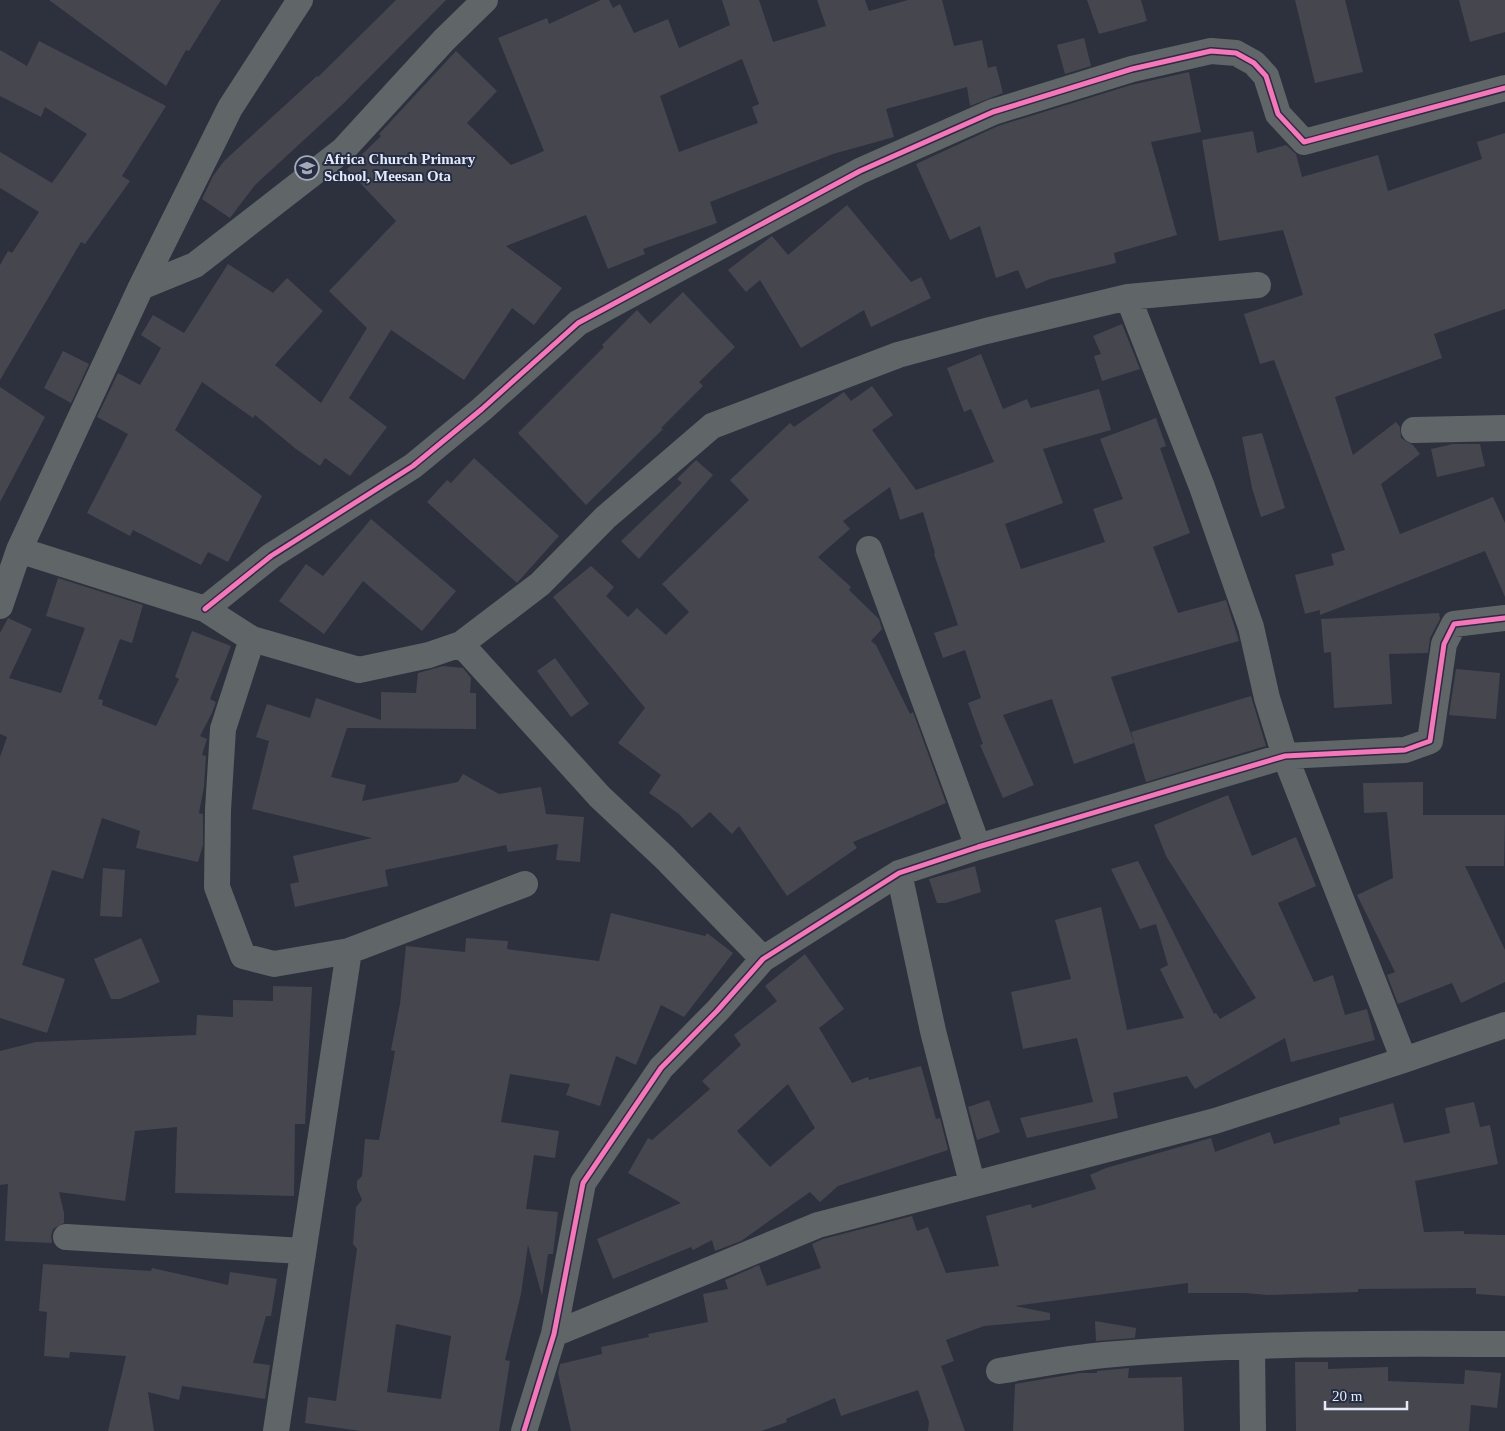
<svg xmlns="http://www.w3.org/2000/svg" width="1505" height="1431" font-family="'Times New Roman',serif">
<rect width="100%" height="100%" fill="#2c313d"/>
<path fill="#46464f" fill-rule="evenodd" d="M 49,0 L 221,0 L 189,51 L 186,50 L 166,86 Z
M 396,0 L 446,0 L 343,104 L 255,185 L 230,218 L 202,199 L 213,176 L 224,161 L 317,76 L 318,77 Z
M 601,0 L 609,0 L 613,8 L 620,4 L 634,33 L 668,19 L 679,48 L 730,25 L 722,0 L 759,0 L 773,42 L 826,26 L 817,0 L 865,0 L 869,11 L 908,0 L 942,0 L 954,46 L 982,40 L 988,68 L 996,66 L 1003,93 L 970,106 L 967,87 L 886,109 L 894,137 L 833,154 L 710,202 L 717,223 L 643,249 L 645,254 L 608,269 L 586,215 L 506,246 L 562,288 L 534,325 L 512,308 L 464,380 L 391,330 L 349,398 L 387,427 L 350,476 L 325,458 L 320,466 L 296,449 L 255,415 L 253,418 L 202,382 L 175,430 L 262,496 L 228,562 L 208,552 L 201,565 L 133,530 L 130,536 L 87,513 L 128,434 L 97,417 L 118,373 L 140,385 L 161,348 L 141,335 L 153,315 L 184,333 L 228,264 L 273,293 L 287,278 L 323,311 L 275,365 L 321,403 L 367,328 L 329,291 L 396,221 L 347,169 L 381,136 L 379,134 L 456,51 L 497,91 L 467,123 L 511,165 L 544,151 L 498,38 L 547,18 L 549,24 ZM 742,59 L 759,104 L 752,107 L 758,123 L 679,152 L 660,96 Z
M 1087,0 L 1141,0 L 1147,21 L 1099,34 Z
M 1295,0 L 1345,0 L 1363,72 L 1315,83 Z
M 1459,0 L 1505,0 L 1505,32 L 1470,42 Z
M 1084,38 L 1091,66 L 1065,74 L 1057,45 Z
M 39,41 L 166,106 L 122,176 L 130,181 L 85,244 L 81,242 L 0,380 L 0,265 L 8,251 L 12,253 L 39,212 L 0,188 L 0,152 L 52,183 L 87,134 L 45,107 L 41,117 L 0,96 L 0,50 L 27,66 Z
M 1189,72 L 1201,132 L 1151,142 L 1177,235 L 1114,253 L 1116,263 L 1050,279 L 1026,289 L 1018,270 L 996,278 L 980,226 L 950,240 L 916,164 L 998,126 L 1131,85 Z
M 1253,131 L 1257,153 L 1286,145 L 1296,154 L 1302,177 L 1378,155 L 1388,191 L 1482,159 L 1477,142 L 1505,133 L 1505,309 L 1434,334 L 1442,358 L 1335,397 L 1353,455 L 1396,422 L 1400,427 L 1401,438 L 1413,445 L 1420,454 L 1381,484 L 1400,534 L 1493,497 L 1505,523 L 1505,597 L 1485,551 L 1320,615 L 1320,610 L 1305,614 L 1295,575 L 1334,565 L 1331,554 L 1345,550 L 1274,360 L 1260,364 L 1244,314 L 1303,295 L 1283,230 L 1219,241 L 1202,140 Z
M 847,205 L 911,282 L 921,277 L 931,298 L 871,327 L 864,310 L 801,348 L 760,280 L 746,292 L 728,270 L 772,236 L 788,255 Z
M 683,292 L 735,347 L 699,382 L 703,386 L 661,428 L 663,429 L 586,505 L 518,433 L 604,347 L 602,345 L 637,310 L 650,324 Z
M 1122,324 L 1140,369 L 1102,381 L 1094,356 L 1101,354 L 1093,336 Z
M 63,351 L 89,364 L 71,403 L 44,388 Z
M 981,354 L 1003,409 L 1027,399 L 1031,408 L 1099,389 L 1111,430 L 1043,449 L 1063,503 L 1005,524 L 1021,569 L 1105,542 L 1093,509 L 1123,499 L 1100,439 L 1156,418 L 1166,446 L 1160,448 L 1190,533 L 1153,547 L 1178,613 L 1226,600 L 1239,641 L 1111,677 L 1134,743 L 1074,764 L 1052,699 L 1003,715 L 1034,785 L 1003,798 L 980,745 L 983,744 L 968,703 L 981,698 L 965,650 L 943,658 L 934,633 L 958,625 L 934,554 L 935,553 L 923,512 L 900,520 L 890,487 L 843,521 L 850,529 L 818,557 L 851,587 L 849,590 L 879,619 L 882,629 L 871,641 L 876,645 L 910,714 L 913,712 L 946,803 L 853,842 L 857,848 L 787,896 L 739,826 L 732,834 L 710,812 L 692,828 L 679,814 L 649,793 L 661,775 L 618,743 L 645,708 L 553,597 L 591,566 L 614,587 L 606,596 L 628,617 L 637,608 L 666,635 L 689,612 L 662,584 L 749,500 L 730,480 L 790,423 L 794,427 L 844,392 L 851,401 L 872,386 L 893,415 L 872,430 L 916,490 L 994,462 L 971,409 L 964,412 L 947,368 Z
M 0,387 L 45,417 L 0,502 Z
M 1262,433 L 1285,508 L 1261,517 L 1252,488 L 1242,437 Z
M 1453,444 L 1480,444 L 1485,466 L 1437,477 L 1431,449 Z
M 474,458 L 559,536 L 517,583 L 427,502 L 447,480 L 451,483 Z
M 696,460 L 713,475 L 639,559 L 621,541 L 682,483 L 677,479 Z
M 371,519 L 456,591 L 422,631 L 363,581 L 324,634 L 279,601 L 306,564 L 323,576 Z
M 58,578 L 143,605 L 132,643 L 120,639 L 98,699 L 103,700 L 102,705 L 156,726 L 179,679 L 175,677 L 192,631 L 231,646 L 210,699 L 216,702 L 212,713 L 200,736 L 207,739 L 202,755 L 206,756 L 204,787 L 199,813 L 203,814 L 203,845 L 198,862 L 136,848 L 140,831 L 102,818 L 83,879 L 52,870 L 22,965 L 65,979 L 47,1033 L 0,1018 L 0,757 L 7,737 L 0,734 L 0,633 L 8,618 L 32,629 L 9,678 L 61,693 L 85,628 L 46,616 Z
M 1439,613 L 1440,619 L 1430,638 L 1428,653 L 1389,654 L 1392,704 L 1334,708 L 1331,652 L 1324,653 L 1321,619 Z
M 555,658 L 589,704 L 571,717 L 537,671 Z
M 443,666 L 463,668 L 471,678 L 470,693 L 476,693 L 476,729 L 347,728 L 331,777 L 366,785 L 362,801 L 458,782 L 463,774 L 499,794 L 541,787 L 546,814 L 584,817 L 580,862 L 556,860 L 558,844 L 508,852 L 506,845 L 385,870 L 388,886 L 295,907 L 290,884 L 299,882 L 293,856 L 372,838 L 252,809 L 269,741 L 256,737 L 267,704 L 310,718 L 316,698 L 381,720 L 381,692 L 416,693 L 418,673 Z
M 1456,669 L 1500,673 L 1496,719 L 1449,715 Z
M 1251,696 L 1266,746 L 1146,782 L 1131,732 Z
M 1423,782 L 1423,815 L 1505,815 L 1504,866 L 1465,866 L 1505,950 L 1505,982 L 1461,1003 L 1452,983 L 1398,1004 L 1387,975 L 1395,972 L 1357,895 L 1393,878 L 1387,812 L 1364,813 L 1363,783 Z
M 1228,795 L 1252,856 L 1296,837 L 1316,886 L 1278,903 L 1314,982 L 1333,975 L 1345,1015 L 1367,1009 L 1375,1040 L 1291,1062 L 1285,1038 L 1195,1089 L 1187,1076 L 1113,1093 L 1118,1118 L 1027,1138 L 1020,1118 L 1093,1102 L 1077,1038 L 1023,1049 L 1011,992 L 1071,979 L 1055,920 L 1101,907 L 1127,1030 L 1184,1018 L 1160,969 L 1168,965 L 1156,924 L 1140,929 L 1111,869 L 1138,861 L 1214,1014 L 1216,1013 L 1220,1019 L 1256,998 L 1166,856 L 1154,825 Z
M 975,866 L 981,892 L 946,903 L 937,903 L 929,879 Z
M 103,868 L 125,870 L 122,917 L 100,916 Z
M 611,913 L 705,936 L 707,933 L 733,953 L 684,1017 L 661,1005 L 636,1065 L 616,1056 L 600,1106 L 566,1095 L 570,1084 L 510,1074 L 501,1122 L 559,1131 L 555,1158 L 534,1155 L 526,1209 L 558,1212 L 553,1254 L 548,1254 L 542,1296 L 528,1245 L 521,1294 L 505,1360 L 510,1361 L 499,1431 L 360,1431 L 305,1423 L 308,1397 L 336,1401 L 357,1249 L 353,1244 L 356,1207 L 362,1200 L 357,1188 L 357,1181 L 362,1176 L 365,1139 L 379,1140 L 395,1051 L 391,1050 L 400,1004 L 406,946 L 465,952 L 466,938 L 508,941 L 507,949 L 599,961 ZM 396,1324 L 451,1336 L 441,1399 L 387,1392 Z
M 141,938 L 160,982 L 120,999 L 111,999 L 94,959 Z
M 805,954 L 844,1009 L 819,1028 L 852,1083 L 868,1077 L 869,1080 L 921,1066 L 936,1119 L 940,1118 L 948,1150 L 838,1186 L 820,1202 L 810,1192 L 741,1241 L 715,1251 L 712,1240 L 693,1250 L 691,1247 L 613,1279 L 597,1239 L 681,1203 L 628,1173 L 648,1138 L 652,1140 L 710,1089 L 702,1081 L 741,1045 L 734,1035 L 777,1001 L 765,986 ZM 788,1084 L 815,1128 L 770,1167 L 737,1131 Z
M 273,986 L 312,987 L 305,1124 L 295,1124 L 294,1196 L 175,1193 L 177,1127 L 135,1131 L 125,1201 L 59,1192 L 64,1213 L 64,1223 L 53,1229 L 51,1236 L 52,1243 L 5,1241 L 8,1184 L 0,1185 L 0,1051 L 36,1042 L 196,1035 L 197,1015 L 233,1017 L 233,1000 L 273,1001 Z
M 989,1100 L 1000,1132 L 977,1140 L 968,1107 Z
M 1474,1102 L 1480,1127 L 1490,1125 L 1498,1164 L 1415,1181 L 1424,1232 L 1464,1231 L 1464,1234 L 1505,1235 L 1505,1296 L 1476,1294 L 1476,1288 L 1358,1289 L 1358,1292 L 1268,1295 L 1244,1293 L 1188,1293 L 1188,1283 L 1015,1306 L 1050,1313 L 1050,1320 L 984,1326 L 946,1340 L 954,1361 L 941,1366 L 965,1431 L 928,1431 L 929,1422 L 918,1390 L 841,1416 L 835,1398 L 786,1419 L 787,1422 L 761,1431 L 571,1431 L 558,1373 L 560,1364 L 602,1354 L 601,1347 L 649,1337 L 648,1334 L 708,1322 L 703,1294 L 728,1289 L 725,1280 L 759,1265 L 767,1286 L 821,1268 L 812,1244 L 823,1239 L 912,1216 L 917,1231 L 928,1227 L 946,1273 L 999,1266 L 986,1216 L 1031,1204 L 1032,1208 L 1096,1189 L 1090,1175 L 1106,1168 L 1211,1138 L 1215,1152 L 1270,1132 L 1274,1144 L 1340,1124 L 1339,1118 L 1393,1103 L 1404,1143 L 1450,1133 L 1445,1108 Z
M 43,1264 L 151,1271 L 152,1268 L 228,1285 L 230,1272 L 277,1279 L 271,1316 L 266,1316 L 253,1363 L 270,1365 L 265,1399 L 182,1386 L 179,1400 L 148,1392 L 154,1431 L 108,1431 L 126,1356 L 70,1352 L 69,1358 L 44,1356 L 47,1312 L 39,1311 Z
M 1095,1321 L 1136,1328 L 1135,1338 L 1096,1341 Z
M 1295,1362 L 1328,1362 L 1328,1369 L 1388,1367 L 1388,1381 L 1464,1384 L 1465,1370 L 1501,1373 L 1497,1408 L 1471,1405 L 1469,1431 L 1296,1431 Z
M 1129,1368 L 1128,1378 L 1182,1377 L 1184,1431 L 1013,1431 L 1015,1384 L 1080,1373 L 1097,1373 L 1097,1371 Z"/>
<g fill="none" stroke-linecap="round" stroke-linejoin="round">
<path stroke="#606568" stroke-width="26" d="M 141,287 L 195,265 L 343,150 L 444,40 L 485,0
M 1128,297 L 1202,487 L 1251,627 L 1267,698 L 1285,756 L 1404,1060
M 1414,430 L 1505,428
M 869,549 L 978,847
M 19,550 L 205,609 L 252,639 L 359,670 L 429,655 L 461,644 L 540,584 L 606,517 L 712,426 L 898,355 L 986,331 L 1128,297 L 1258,285
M 0,606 L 19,550 L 141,287 L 230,108 L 300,0
M 205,609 L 271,556 L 413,466 L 482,409 L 578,323 L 860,171 L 993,112 L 1132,69 L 1211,51 L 1236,53 L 1254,63 L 1266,76 L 1278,114 L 1304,142 L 1505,88
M 252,639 L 223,729 L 218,810 L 217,887 L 243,956 L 274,964 L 349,951 L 525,884
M 461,644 L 600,797 L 665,858 L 763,959
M 899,873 L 933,1031 L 972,1183
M 66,1237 L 303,1251
M 554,1334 L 818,1225 L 1215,1121 L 1404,1060 L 1505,1025
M 1252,1348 L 1253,1431
M 999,1371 C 1034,1365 1069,1358 1104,1355 C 1237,1343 1372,1343 1505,1344
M 276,1431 L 349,951
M 524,1431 L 554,1334 L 583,1183 L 661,1068 L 717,1011 L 763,959 L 899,873 L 978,847 L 1285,756 L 1405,750 L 1430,741 L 1444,644 L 1454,624 L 1505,618"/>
<g stroke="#262e43" stroke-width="8">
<path id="cycleway" d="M 205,609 L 271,556 L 413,466 L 482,409 L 578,323 L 860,171 L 993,112 L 1132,69 L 1211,51 L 1236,53 L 1254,63 L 1266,76 L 1278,114 L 1304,142 L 1505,88
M 524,1431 L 554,1334 L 583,1183 L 661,1068 L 717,1011 L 763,959 L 899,873 L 978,847 L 1285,756 L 1405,750 L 1430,741 L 1444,644 L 1454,624 L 1505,618"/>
</g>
<use href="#cycleway" stroke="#fb73b8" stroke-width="5"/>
</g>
<defs>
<g id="school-ring" transform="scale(1.25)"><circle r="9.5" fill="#262e43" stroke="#a4a9b7" stroke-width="1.5"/><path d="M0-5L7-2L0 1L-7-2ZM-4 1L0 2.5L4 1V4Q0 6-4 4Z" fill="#a4a9b7"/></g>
</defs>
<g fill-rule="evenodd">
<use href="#school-ring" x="307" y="168"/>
</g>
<g text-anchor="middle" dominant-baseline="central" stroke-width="4" stroke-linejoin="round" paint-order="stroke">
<g font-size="15" font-weight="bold" fill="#e4e9f8" stroke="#262e43" text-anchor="start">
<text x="324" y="159">Africa Church Primary<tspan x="324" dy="17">School, Meesan Ota</tspan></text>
</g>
</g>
<path d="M1325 1401v8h82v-8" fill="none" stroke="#e4e9f8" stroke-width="2.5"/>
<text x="1332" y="1401" font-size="15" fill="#e4e9f8" stroke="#262e43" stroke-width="4" paint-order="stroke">20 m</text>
</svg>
